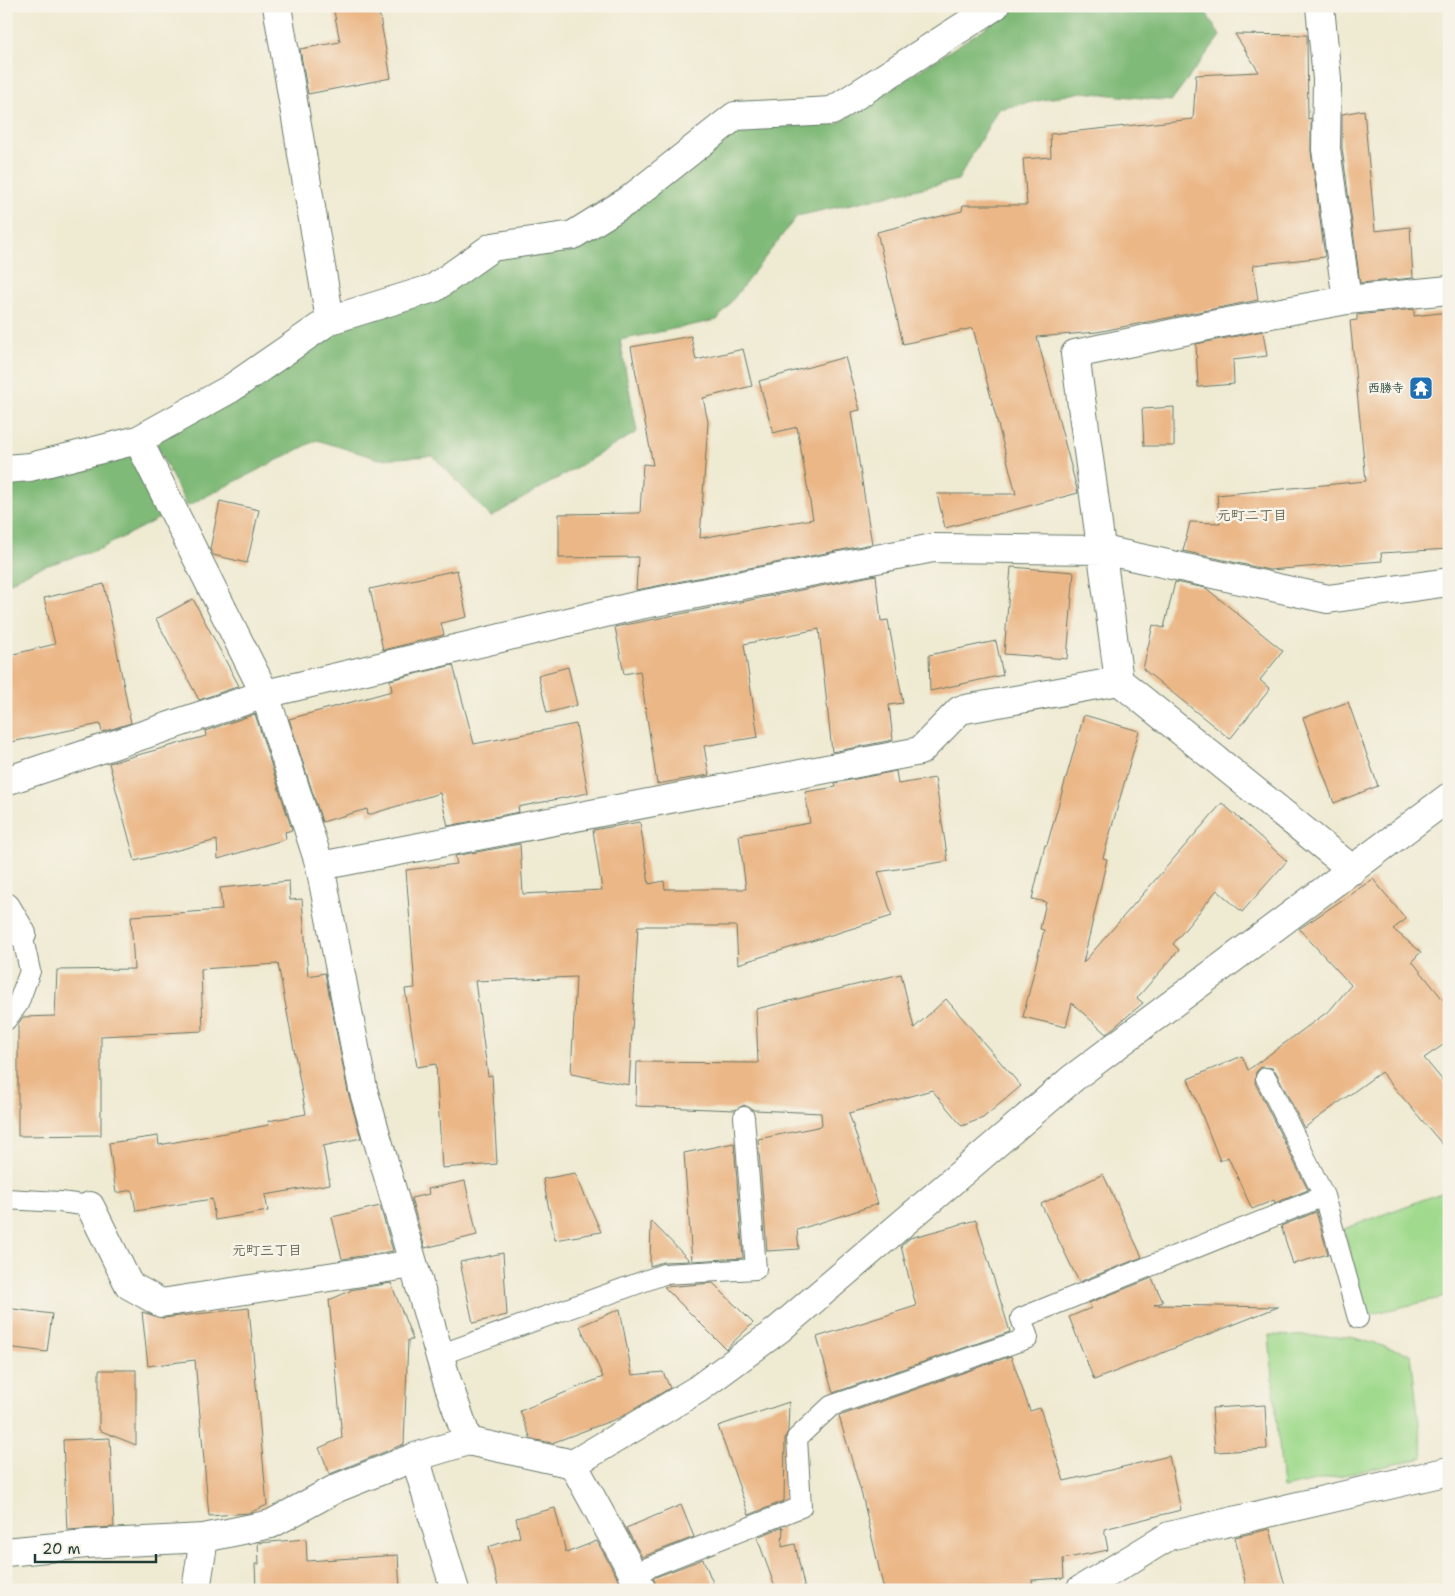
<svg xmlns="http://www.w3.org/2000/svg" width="1455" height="1596" font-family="'Shantell Sans','Klee One',sans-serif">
<rect width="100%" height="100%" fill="#f7f3e8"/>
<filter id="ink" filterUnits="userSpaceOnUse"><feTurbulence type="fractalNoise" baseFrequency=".02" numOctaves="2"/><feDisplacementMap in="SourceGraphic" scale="10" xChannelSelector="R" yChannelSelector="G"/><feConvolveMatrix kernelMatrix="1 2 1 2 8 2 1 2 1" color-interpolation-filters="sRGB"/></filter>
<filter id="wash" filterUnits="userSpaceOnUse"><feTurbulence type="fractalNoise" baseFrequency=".0096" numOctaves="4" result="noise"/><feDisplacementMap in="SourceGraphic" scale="20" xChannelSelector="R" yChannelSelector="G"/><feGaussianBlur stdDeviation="1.12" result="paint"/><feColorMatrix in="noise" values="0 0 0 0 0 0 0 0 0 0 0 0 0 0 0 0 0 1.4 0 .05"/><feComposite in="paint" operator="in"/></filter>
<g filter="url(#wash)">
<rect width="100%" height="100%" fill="#efead2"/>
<path fill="#a0da8d" stroke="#608c60" d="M 1449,1190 L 1449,1296 L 1367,1315 L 1344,1229 Z
M 1269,1335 L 1351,1337 L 1411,1354 L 1423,1458 L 1283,1488 Z"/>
<path fill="#80ba78" stroke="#507c56" d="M 1019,6 L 1202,6 L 1220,36 L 1171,101 L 1082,92 L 998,109 L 958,180 L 797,216 L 717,320 L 620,340 L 637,432 L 491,517 L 433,456 L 379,459 L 317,440 L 187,506 L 156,444 L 335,329 L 498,256 L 574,248 L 740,127 L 837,124 Z
M 132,452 L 163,516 L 100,549 L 35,569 L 6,585 L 6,480 Z"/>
<g id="blocks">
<path fill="#ebb787" d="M 333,6 L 378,6 L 391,78 L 308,94 L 300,49 L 340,42 Z
M 1235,34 L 1307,35 L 1308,119 L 1311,118 L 1311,151 L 1325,257 L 1253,265 L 1258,300 L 1097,332 L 1037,337 L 1078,493 L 945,528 L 937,494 L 1016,494 L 973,328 L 903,344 L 877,232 L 962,211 L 963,205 L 1027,205 L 1023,159 L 1051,157 L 1050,134 L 1193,119 L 1196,75 L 1259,72 Z
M 1364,110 L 1375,231 L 1410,227 L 1413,278 L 1360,283 L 1342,148 L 1342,114 Z
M 1414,309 L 1414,316 L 1449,312 L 1449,549 L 1381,553 L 1382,561 L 1269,570 L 1183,551 L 1190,522 L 1220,523 L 1217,495 L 1366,481 L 1350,321 L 1357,320 L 1357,315 Z
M 1263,331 L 1267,356 L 1233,360 L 1234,384 L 1198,387 L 1196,344 Z
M 691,336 L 696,360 L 743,349 L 752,386 L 703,398 L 708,422 L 700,538 L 813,519 L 797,427 L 773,433 L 759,381 L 845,357 L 860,410 L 851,412 L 872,544 L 636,590 L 638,557 L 559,558 L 559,514 L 640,513 L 643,464 L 653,465 L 631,347 Z
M 1174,407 L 1174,446 L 1144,446 L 1142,409 Z
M 220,501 L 259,510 L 247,563 L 213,555 L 210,549 Z
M 1011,567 L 1074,572 L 1067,659 L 1004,654 Z
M 457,570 L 467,617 L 441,623 L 444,635 L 383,650 L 370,589 Z
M 876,575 L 881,621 L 888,620 L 903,703 L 889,705 L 893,740 L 832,752 L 819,629 L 744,644 L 758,737 L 704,746 L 709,775 L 657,784 L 640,671 L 624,674 L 615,627 Z
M 1175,582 L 1206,588 L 1283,651 L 1260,680 L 1270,689 L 1230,739 L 1143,669 L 1153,625 L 1164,628 Z
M 104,584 L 131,723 L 102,732 L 100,724 L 6,743 L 6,656 L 55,644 L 44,598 Z
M 193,599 L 239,686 L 199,700 L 156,619 Z
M 996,641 L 1003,675 L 930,691 L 929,655 Z
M 453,665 L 474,744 L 576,724 L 588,793 L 518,807 L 519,812 L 448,826 L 440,793 L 368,815 L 367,809 L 322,822 L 289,719 L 392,691 L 390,680 Z
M 568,667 L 577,705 L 547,713 L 538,675 Z
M 1348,702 L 1378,786 L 1334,803 L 1303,718 Z
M 255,714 L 292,830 L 285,832 L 286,839 L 218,859 L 217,840 L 135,861 L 109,763 L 206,736 L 205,731 Z
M 1084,715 L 1139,731 L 1103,858 L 1107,859 L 1083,963 L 1222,803 L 1287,861 L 1242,912 L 1217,890 L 1173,944 L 1179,950 L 1137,998 L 1143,1003 L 1106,1034 L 1072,1003 L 1066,1027 L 1023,1017 L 1044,930 L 1040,929 L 1046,902 L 1032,899 L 1045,845 L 1047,845 Z
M 896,771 L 898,784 L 935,778 L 948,861 L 878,872 L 892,916 L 738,964 L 736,926 L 638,926 L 629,1085 L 571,1074 L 576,977 L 475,981 L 488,1076 L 492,1075 L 497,1164 L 442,1168 L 436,1064 L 417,1067 L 405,989 L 415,988 L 406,870 L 457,864 L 455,856 L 520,844 L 523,894 L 602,890 L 593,830 L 640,822 L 649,884 L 664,881 L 665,889 L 746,889 L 739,835 L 810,823 L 805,792 L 836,787 L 835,783 Z
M 1373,879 L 1406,919 L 1393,929 L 1421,952 L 1412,961 L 1449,1007 L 1449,1041 L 1424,1058 L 1449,1088 L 1449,1152 L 1381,1072 L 1304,1128 L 1276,1072 L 1272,1068 L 1261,1067 L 1256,1072 L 1255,1083 L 1308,1190 L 1275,1203 L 1274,1200 L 1252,1209 L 1228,1157 L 1220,1161 L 1188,1079 L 1242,1056 L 1248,1070 L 1330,1010 L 1351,985 L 1299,929 Z
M 289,881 L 290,900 L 302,899 L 308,976 L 325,973 L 348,1092 L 361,1138 L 323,1146 L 330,1184 L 265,1195 L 268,1211 L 215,1220 L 212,1199 L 136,1211 L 132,1190 L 116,1193 L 109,1143 L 158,1136 L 159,1145 L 269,1125 L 268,1121 L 306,1114 L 278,964 L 201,969 L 203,1031 L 101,1036 L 101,1135 L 18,1136 L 18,1024 L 23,1017 L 55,1016 L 57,970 L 134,969 L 131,916 L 222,910 L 220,888 Z
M 901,974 L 914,1028 L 946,999 L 1021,1086 L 983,1118 L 962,1126 L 932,1090 L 849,1113 L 878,1204 L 797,1230 L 799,1249 L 767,1251 L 758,1139 L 822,1126 L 821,1113 L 754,1110 L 744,1105 L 735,1110 L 636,1106 L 637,1062 L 758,1063 L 756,1009 Z
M 734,1143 L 743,1258 L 692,1261 L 684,1153 Z
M 575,1173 L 601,1232 L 555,1240 L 543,1179 Z
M 1103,1174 L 1142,1257 L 1079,1282 L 1041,1204 Z
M 465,1181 L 477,1235 L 425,1248 L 411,1198 L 429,1194 L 428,1189 Z
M 380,1206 L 393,1251 L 342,1259 L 332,1217 Z
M 1316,1212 L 1328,1254 L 1293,1264 L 1281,1226 Z
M 976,1220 L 1010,1332 L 833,1393 L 817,1337 L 916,1306 L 901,1246 L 910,1238 Z
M 651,1221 L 690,1261 L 663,1262 L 650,1266 Z
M 503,1253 L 507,1315 L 473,1323 L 460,1262 Z
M 1152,1278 L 1163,1302 L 1154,1305 L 1278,1307 L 1094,1380 L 1069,1317 L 1091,1308 L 1089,1303 Z
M 391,1283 L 413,1340 L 408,1340 L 404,1444 L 330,1474 L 319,1448 L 342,1438 L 329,1300 L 350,1291 L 350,1290 Z
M 713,1283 L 753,1323 L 726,1349 L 664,1287 Z
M 6,1308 L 52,1314 L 47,1352 L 6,1347 Z
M 249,1308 L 267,1505 L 249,1513 L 209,1516 L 195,1360 L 148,1366 L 142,1312 L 163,1318 Z
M 620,1309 L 632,1375 L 663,1372 L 670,1388 L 621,1417 L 552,1443 L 531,1439 L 520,1411 L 603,1377 L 580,1326 Z
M 1011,1356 L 1030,1411 L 1040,1408 L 1064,1481 L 1169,1456 L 1181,1510 L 1104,1529 L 1108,1550 L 1063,1559 L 1064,1578 L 1032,1580 L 1033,1590 L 884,1590 L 863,1499 L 839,1416 Z
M 99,1370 L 136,1370 L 136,1445 L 99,1430 Z
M 789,1402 L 788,1431 L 785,1438 L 784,1501 L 749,1515 L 718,1426 Z
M 1265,1405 L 1267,1449 L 1215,1452 L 1212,1408 Z
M 110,1438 L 114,1527 L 67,1530 L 63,1440 Z
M 681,1505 L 694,1537 L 642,1557 L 626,1528 Z
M 555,1508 L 566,1553 L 597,1541 L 624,1590 L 499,1590 L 488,1547 L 520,1537 L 516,1518 Z
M 783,1527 L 782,1547 L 795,1544 L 805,1590 L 776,1590 L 757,1537 Z
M 1270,1529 L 1286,1590 L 1247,1590 L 1235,1537 Z
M 306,1539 L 307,1561 L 398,1555 L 400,1590 L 256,1590 L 255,1564 L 259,1564 L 258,1543 Z
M 703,1559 L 716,1590 L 658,1590 L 653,1578 Z"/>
</g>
</g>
<g filter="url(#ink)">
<use href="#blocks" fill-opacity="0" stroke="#687a6b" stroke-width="1"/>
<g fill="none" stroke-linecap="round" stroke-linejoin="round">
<g stroke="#687a6b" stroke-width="22">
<path id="service" d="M 6,1020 L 18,1004 L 30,971 L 22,934
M 1266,1078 L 1324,1196 L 1358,1318
M 6,1199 L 60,1202 L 90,1206
M 439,1355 L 664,1274 L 756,1269 L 744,1117
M 632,1574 L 801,1507 L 797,1438 L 831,1406 L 1028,1338 L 1021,1318 L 1324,1196"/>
</g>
<g stroke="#687a6b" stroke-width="30">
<path id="minor" d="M 277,6 L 330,320
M 1320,6 L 1327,79 L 1326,149 L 1347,300
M 138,440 L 265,694 L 320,866 L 363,1089 L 447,1381 L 468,1441
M 6,469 L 30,467 L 138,440 L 230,389 L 330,320 L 434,288 L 492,247 L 573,235 L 629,200 L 735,116 L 832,111 L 995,6
M 6,781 L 265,694 L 635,606 L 933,548 L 1103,550 L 1328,599 L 1449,582
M 320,866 L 920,751 L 960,710 L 1119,681
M 1353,870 L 1119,681 L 1075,354 L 1217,324 L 1347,300 L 1449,290
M 6,907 L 22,934
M 90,1206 L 129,1285 L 161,1303 L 413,1264
M 415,1457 L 455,1590
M 6,1552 L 86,1544 L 204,1538 L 271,1524 L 337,1488 L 415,1457 L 468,1441 L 573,1464
M 196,1590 L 204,1538
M 642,1590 L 573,1464 L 698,1389 L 778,1330 L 1073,1078 L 1449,797
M 1080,1590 L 1169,1536 L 1449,1471"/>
</g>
<use href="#service" stroke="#fff" stroke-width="20"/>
<use href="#minor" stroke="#fff" stroke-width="28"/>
</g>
</g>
<defs>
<g id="temple-square" transform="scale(1.25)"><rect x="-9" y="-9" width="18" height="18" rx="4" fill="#1f6fb2" stroke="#f7f3e8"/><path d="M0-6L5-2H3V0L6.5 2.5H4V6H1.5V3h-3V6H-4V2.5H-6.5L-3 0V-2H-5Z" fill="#fff"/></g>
</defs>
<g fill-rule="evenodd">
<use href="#temple-square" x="1421" y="388"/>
</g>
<g text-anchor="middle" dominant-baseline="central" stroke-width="5" stroke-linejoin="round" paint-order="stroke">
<g font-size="12" font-weight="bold" fill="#1f3d34" stroke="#f7f3e8" text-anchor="end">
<text x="1404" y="388">西勝寺</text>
</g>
<g font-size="14" font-weight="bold" fill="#666851" stroke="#f7f3e8">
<text x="1252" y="515">元町二丁目</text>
<text x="267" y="1250">元町三丁目</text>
</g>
</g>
<rect width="1455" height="1596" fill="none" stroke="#f7f3e8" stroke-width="25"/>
<path d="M35 1554v8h121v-8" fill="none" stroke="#1f3d34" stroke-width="2.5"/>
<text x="42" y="1554" font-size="15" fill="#1f3d34" stroke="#f7f3e8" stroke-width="4" paint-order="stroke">20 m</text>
</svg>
